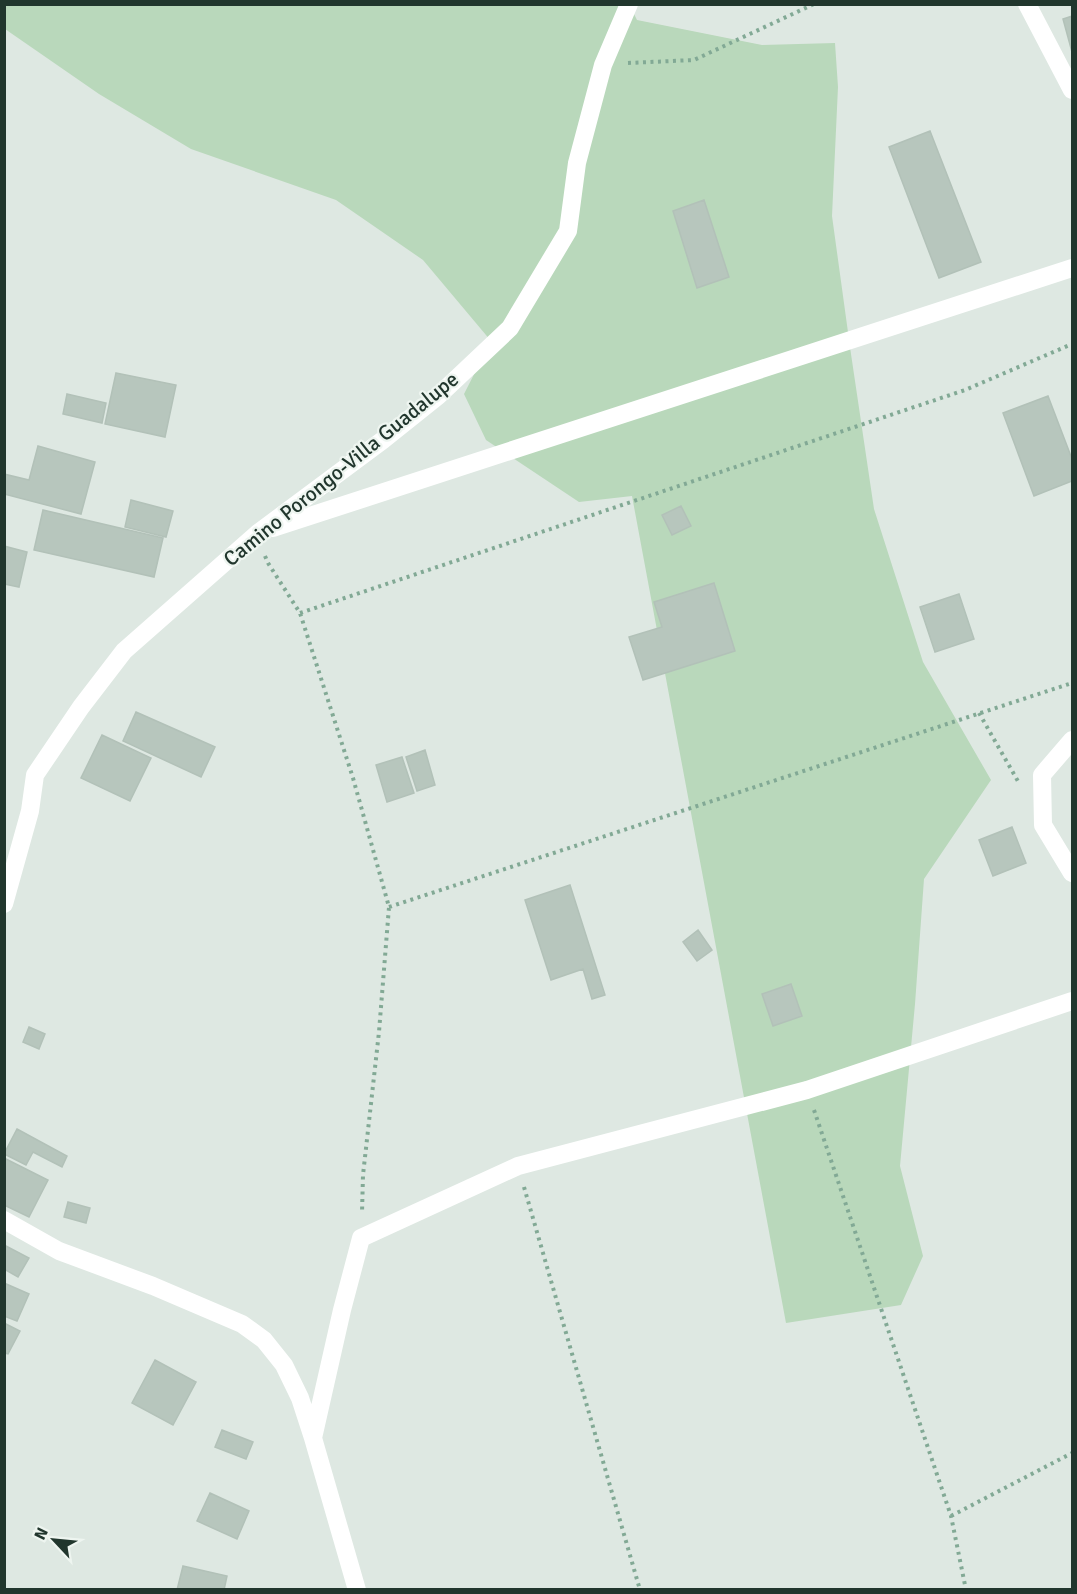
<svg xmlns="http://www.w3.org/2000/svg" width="1077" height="1594" font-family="Signika,sans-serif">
<rect width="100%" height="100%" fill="#dee8e2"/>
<path fill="#b9d8bb" d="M 5,4 L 629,4 L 637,20 L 762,45 L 835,43 L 838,87 L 832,216 L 851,354 L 874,509 L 923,662 L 991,780 L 924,879 L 915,1004 L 900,1166 L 923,1256 L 901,1305 L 786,1323 L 632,496 L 579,502 L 486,440 L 464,394 L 491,341 L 423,260 L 336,200 L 191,149 L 99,94 L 5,29 Z"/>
<path fill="#b7c6bd" stroke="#b2c1b8" stroke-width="1.5" d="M 1072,16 L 1072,52 L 1063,19 Z
M 930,131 L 981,262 L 939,278 L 889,147 Z
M 704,200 L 729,277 L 697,288 L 673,211 Z
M 116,373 L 176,385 L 165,437 L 105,424 Z
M 67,394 L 106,403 L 102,423 L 63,414 Z
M 1048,396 L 1072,459 L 1072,481 L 1034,496 L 1003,413 Z
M 38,446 L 95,462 L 81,514 L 4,494 L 4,474 L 29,480 Z
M 131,500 L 173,511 L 166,537 L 125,527 Z
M 681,506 L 691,526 L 672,535 L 662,515 Z
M 43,510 L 163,538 L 154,577 L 34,550 Z
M 4,546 L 27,552 L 19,587 L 4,584 Z
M 714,583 L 735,651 L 643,680 L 629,637 L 662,627 L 654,602 Z
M 959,594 L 974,639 L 935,652 L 920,607 Z
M 136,712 L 215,747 L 201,777 L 123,741 Z
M 102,735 L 151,758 L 130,801 L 81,778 Z
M 425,750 L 435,785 L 417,791 L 406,757 Z
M 402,757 L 414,793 L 387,802 L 376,765 Z
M 1012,827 L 1026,863 L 993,876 L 979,840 Z
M 570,885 L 605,995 L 592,999 L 583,969 L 551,980 L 525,900 Z
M 698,930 L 712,950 L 697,961 L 683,942 Z
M 791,984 L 802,1016 L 773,1026 L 762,994 Z
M 29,1027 L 45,1034 L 39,1049 L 23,1042 Z
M 17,1129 L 67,1156 L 62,1167 L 33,1152 L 26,1165 L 4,1154 Z
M 4,1158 L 48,1180 L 29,1217 L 4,1205 Z
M 68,1202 L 90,1208 L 86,1223 L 64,1217 Z
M 4,1245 L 29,1258 L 18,1277 L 4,1269 Z
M 4,1283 L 29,1294 L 17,1321 L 4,1316 Z
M 4,1323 L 20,1331 L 8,1354 L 4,1353 Z
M 155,1360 L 196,1382 L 173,1425 L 132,1403 Z
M 222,1430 L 253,1442 L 246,1459 L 215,1447 Z
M 210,1493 L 249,1511 L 237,1539 L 197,1521 Z
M 183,1566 L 227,1576 L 224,1590 L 177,1590 Z"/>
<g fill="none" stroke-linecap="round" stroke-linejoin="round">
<path stroke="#82a995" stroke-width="4" stroke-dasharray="3 4.5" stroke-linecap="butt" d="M 628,63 L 694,60 L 814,4
M 265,556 L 268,563 L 300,613 L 353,778 L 389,907 L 379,1032 L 363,1175 L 362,1213
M 300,613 L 965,390 L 1072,344
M 979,713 L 1019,783
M 389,907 L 1072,683
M 814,1110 L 951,1516 L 966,1590
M 524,1187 L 640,1590
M 951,1516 L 1072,1453"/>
<path stroke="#fff" stroke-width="18" d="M 1027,4 L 1072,90
M 273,528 L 1072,268
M 1072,740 L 1042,775 L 1043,825 L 1072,873
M 4,904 L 30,811 L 35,775 L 81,707 L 124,651 L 258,533 L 383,440 L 438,396 L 510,328 L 568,231 L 577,163 L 603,65 L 629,4
M 4,1220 L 59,1251 L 153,1286 L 242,1324 L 264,1340 L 284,1365 L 300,1398 L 313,1438 L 357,1590
M 313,1438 L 342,1310 L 361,1238 L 518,1166 L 807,1090 L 1072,1001"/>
</g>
<g text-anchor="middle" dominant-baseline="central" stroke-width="4.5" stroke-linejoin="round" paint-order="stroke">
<g font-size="21" fill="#21362d" stroke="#eef5f0">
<text transform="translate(341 469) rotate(-39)">Camino Porongo-Villa Guadalupe</text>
</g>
</g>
<rect width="1077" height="1594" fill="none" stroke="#21362d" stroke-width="12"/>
<g transform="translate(54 1540) rotate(296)" stroke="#eef5f0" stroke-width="4.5" paint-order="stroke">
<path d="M0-4.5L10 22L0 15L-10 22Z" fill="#21362d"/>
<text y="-9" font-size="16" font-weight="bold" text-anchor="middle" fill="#21362d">N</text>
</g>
</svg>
